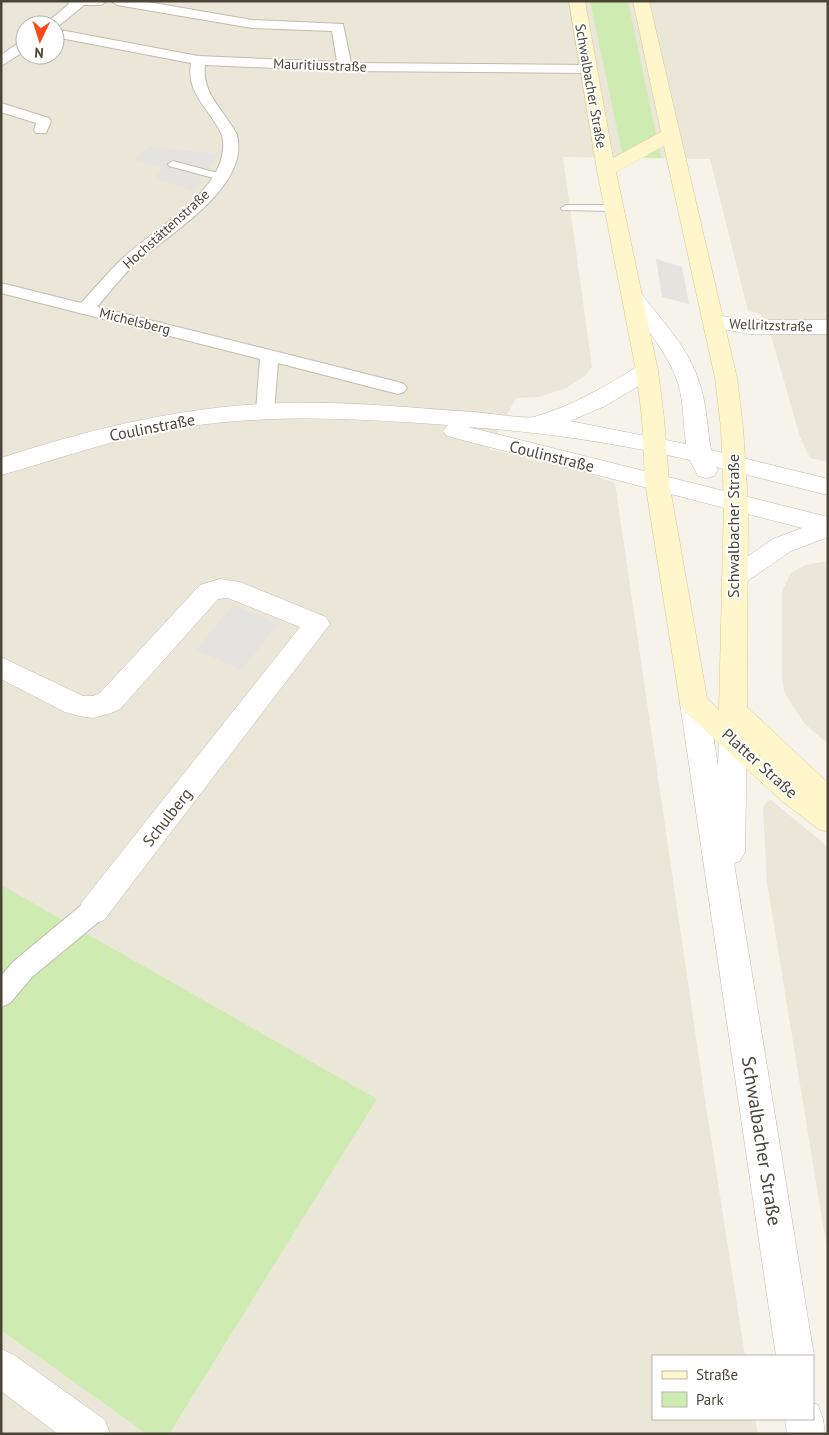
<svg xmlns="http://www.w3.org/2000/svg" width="829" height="1435" font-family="'PT Sans',sans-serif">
<rect width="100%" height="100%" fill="#f6f3eb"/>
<path fill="#eae6d8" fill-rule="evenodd" d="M 1,1 L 828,1 L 828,462 L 810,458 L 800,437 L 772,339 L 761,314 L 748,311 L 710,159 L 563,157 L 592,367 L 585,376 L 566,388 L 539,397 L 516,398 L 489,449 L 582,471 L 615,483 L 706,1106 L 745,1356 L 653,1356 L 653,1419 L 755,1419 L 758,1434 L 1,1434 ZM 25,25 L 55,25 L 55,55 L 25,55 Z
M 828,561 L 828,744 L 804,723 L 785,694 L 782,678 L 782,596 L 783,589 L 791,573 L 805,565 Z
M 771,800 L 828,847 L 828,1255 L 767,883 L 763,807 L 767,801 Z"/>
<path fill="#ceecb1" d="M 590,1 L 628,1 L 661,158 L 623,157 Z
M 1,885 L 377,1099 L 169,1434 L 147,1434 L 1,1330 Z"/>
<path fill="#e5e3df" d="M 149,146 L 160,148 L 218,154 L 194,191 L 154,178 L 163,168 L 134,159 Z
M 656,259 L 682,267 L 689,304 L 662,297 Z
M 233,605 L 278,624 L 242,670 L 196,650 Z"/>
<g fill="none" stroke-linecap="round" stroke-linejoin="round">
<g stroke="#c3bcac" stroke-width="2">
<path id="service" d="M 173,161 L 225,175 L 226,177 L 221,180 L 169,166 L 168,164 Z
M 566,205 L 614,205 L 619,208 L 614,211 L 562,210 L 561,208 Z"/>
</g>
<g stroke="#c3bcac" stroke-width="2">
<path id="pedestrian" d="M 67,1 L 107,1 L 101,5 L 84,5 L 56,28 L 55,25 L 44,25 L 69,4 Z
M 111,1 L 142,1 L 252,20 L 343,24 L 351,63 L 588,65 L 593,66 L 595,69 L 593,72 L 588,73 L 345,71 L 205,65 C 201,94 225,111 237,135 C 250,188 168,234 135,264 C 121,277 109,293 97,307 L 398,382 L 404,384 L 407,388 L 404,392 L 398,394 L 278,363 L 274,411 L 272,415 L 265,417 L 258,415 L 256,411 L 260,359 L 1,293 L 1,283 L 81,303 C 95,288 108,272 123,258 C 155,228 234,187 222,135 C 210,108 186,95 191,63 L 55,37 L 55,29 L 198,56 L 337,62 L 332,31 L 252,28 L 117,5 Z
M 25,41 L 25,51 L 1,66 L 1,55 L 20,42 Z
M 1,103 L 49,118 L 51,121 L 46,133 L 36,133 L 34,130 L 36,123 L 1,112 Z
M 93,900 L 102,903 L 105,911 L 102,919 L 32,977 L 10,1003 L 1,1007 L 1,976 L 14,961 L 84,903 Z"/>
</g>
<g stroke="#c3bcac" stroke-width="1">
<path id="minor" d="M 715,315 L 749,320 L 828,320 L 828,334 L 749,334 L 707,326 L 704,321 L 707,316 Z
M 220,579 L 240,582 L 326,617 L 330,624 L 104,920 L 93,924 L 82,920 L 78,911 L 82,902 L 300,627 L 228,598 L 218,599 L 120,709 L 111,713 L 93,718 L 80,716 L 65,712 L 1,679 L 1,657 L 83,696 L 93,696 L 100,693 L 200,585 Z
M 1,1349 L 14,1355 L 105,1420 L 110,1434 L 58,1434 L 1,1391 Z"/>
</g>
<g stroke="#c3bcac" stroke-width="1">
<path id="tertiary" d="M 633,290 L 640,292 C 662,321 690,349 700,385 C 707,406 707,428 711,450 L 828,479 L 828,495 L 716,467 L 718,470 L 714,476 L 706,478 L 698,476 L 690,460 C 617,443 543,432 468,427 L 828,517 L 828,537 L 791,551 L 743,584 L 734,587 L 725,584 L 721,578 L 725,572 L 773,539 L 802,528 L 447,436 L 443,431 L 448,425 C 352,418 261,413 166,430 C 109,440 56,460 1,475 L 1,458 C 93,428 189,405 286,403 C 349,401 412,408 474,412 C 486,413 526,419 534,417 C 573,406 605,386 639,366 L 647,364 L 655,366 L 658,371 L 655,376 L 605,406 L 570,421 L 686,444 C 683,424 684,403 678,383 C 667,350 642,324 623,296 L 626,292 Z
M 694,692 L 704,695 L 708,703 L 718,766 L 719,738 L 723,730 L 733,727 L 743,730 L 747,738 L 745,852 L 740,861 L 734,863 L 814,1356 L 813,1358 L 813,1356 L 776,1356 L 680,703 L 684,695 Z
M 813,1403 L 818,1405 L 823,1419 L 825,1434 L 787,1434 L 785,1419 L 813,1419 Z"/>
</g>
<g stroke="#d9cb98" stroke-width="1">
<path id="secondary" d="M 569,1 L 585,1 L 613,158 L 661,132 L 633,1 L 649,1 L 737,378 L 743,428 L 748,503 L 747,707 L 828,783 L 828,832 L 818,829 L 782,801 L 684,711 L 680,703 L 645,482 L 642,418 L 636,371 L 597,170 ZM 664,146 L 715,378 L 721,428 L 724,503 L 719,710 L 707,698 L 669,482 L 664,418 L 658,371 L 616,172 Z"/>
</g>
<use href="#service" fill="#fff" fill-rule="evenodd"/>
<use href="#pedestrian" fill="#fff" fill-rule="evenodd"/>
<use href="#minor" fill="#fff" fill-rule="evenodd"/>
<use href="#tertiary" fill="#fff" fill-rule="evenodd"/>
<use href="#secondary" fill="#fff6cc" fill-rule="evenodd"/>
</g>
<g text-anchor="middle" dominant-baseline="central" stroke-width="4" stroke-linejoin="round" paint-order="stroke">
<g font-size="14" fill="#4b4538" stroke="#fff">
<text transform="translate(320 65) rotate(2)">Mauritiusstraße</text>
<text transform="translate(591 86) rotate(80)">Schwalbacher Straße</text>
<text transform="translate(166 229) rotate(-42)">Hochstättenstraße</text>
<text transform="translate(135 321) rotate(14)">Michelsberg</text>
<text transform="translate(771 325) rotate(2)">Wellritzstraße</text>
</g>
<g font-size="16" fill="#4b4538" stroke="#fff">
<text transform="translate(152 427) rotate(-11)">Coulinstraße</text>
<text transform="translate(552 456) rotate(14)">Coulinstraße</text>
<text transform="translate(733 526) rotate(-90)">Schwalbacher Straße</text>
<text transform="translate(760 763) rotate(42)">Platter Straße</text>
<text transform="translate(167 817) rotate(-52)">Schulberg</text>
</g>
<g font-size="19" fill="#4b4538" stroke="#fff">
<text transform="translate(762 1141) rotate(81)">Schwalbacher Straße</text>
</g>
</g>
<rect width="829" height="1435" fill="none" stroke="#4b4538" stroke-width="5"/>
<rect x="652" y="1355" width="162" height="65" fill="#ffffff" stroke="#b7b5af"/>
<rect x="662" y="1371" width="25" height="8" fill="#fff6cc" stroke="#b7b5af"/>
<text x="696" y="1380" font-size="15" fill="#4b4538">Straße</text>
<rect x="662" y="1392" width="25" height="15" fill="#ceecb1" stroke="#b7b5af"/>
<text x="696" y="1405" font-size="15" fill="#4b4538">Park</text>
<g transform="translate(40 40) rotate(184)"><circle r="24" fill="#ffffff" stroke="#b7b5af"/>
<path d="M0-4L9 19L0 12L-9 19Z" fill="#ff4919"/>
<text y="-8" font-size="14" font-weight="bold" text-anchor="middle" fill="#4b4538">N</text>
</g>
</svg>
